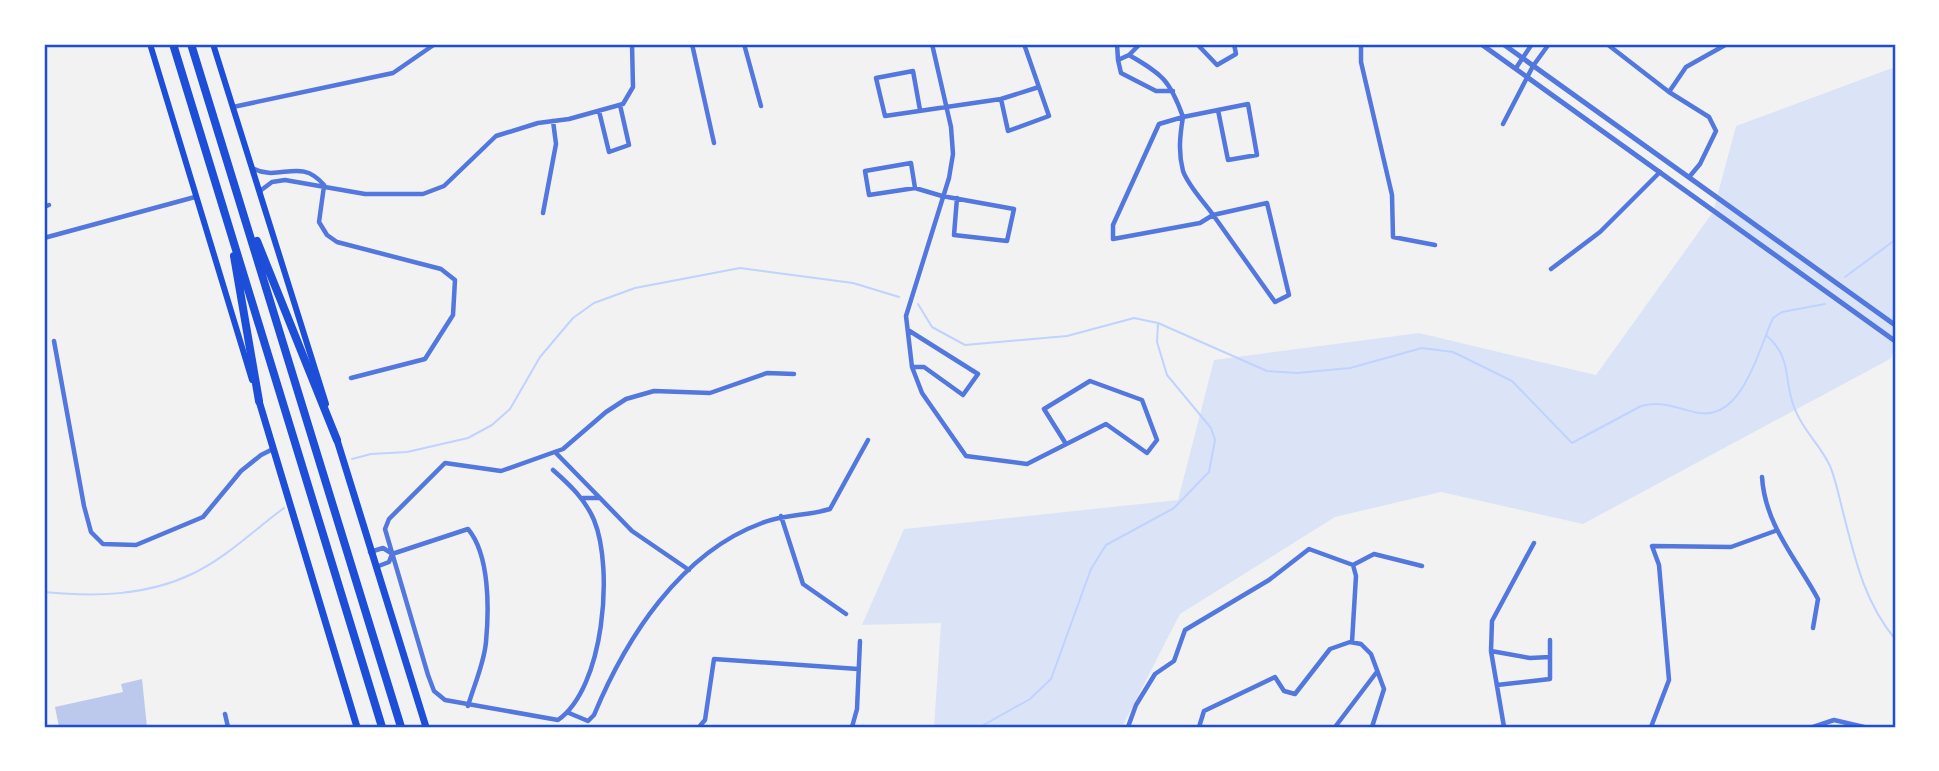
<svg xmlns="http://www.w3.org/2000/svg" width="1939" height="771" font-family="'Zilla Slab',serif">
<rect width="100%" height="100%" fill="#f2f2f2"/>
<path fill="#dbe4f7" d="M 1895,67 L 1895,349 L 1890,359 L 1583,524 L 1441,492 L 1335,517 L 1180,614 L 1122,727 L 934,727 L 941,623 L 862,625 L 904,529 L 1178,500 L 1214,360 L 1419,333 L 1596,375 L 1713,212 L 1736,126 Z"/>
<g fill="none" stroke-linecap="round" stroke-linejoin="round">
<path stroke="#bfd3fe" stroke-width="2" d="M 1845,277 L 1895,240
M 918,304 L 932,327 L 965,345 L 1067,336 L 1134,318 L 1158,323 L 1267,371 L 1297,373 L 1350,368 L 1422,348 L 1453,352 L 1512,381 L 1572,443 L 1641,406 C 1663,400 1678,409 1699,413 C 1743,420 1759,348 1773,318 L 1782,312 L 1825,304
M 1766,335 C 1793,359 1783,378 1794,407 C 1802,430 1820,444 1830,466 C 1836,480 1839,497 1843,512 C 1855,559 1864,601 1895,639
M 352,459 L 371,454 L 407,452 L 468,438 L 492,425 L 510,409 L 540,357 L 573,318 L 594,303 L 635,288 L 740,268 L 853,283 L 899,297
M 44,592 C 94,597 146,596 192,574 C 226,558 254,530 284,508
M 980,727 L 1030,699 L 1051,679 L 1091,569 L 1106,545 L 1174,508 L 1209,472 L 1215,440 L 1211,428 L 1167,375 L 1157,342 L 1158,323"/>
</g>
<path fill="#bdc9ec" d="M 142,679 L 147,727 L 59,727 L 55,707 L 123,692 L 121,684 Z"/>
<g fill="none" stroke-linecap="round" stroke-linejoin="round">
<path stroke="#5277de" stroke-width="4.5" d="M 692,44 L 714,143
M 744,44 L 761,106
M 1117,44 L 1118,60 L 1129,55 L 1140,44
M 1197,44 L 1217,65 L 1236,54 L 1234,44
M 1361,44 L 1361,62 L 1392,195 L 1393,237 L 1435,245
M 1607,44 L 1669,92
M 1129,55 C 1162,74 1170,80 1183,117 L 1248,104 L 1257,155 L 1228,160 L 1218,110
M 1118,60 L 1121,73 L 1156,91 L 1173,91
M 1516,68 L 1532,44
M 1001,99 L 1039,87
M 233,107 L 393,73 L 435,44
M 920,110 L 913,71 L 876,78 L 885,116 L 1001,99 L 1008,131 L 1049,116 L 1024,44
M 599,111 L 609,152 L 629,145 L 620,105
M 1503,124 L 1533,66 L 1549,44
M 252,168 C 279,183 300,156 324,185
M 1690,176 L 1700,164 L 1716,131 L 1709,117 L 1669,92 L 1686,67 L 1727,44
M 324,186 L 319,222 L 327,235 L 337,242 L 441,269 L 455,280 L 453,315 L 425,359 L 351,378
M 915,188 L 911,163 L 865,171 L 869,195 L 915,188 L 942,196 L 1014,209 L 1007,241 L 954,235 L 957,198
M 260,191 L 272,182 L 285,180 L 365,194 L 423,194 L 444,186 L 496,136 L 538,123 L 569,119 L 623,104 L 633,87 L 632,44
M 44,207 L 49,205
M 543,213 L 556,144 L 553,121
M 1213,215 L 1200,223 L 1113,239 L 1113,225 L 1159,124 L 1183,117 C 1180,135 1178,152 1183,171 C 1188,185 1202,200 1211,212 C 1232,242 1254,272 1275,302 L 1289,295 L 1267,203 L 1213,215
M 44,238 L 195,197
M 1551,269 L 1600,232 L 1660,172
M 908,330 L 978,374 L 963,395 L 924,367 L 912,367 L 906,316 L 949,178 L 953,154 L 951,127 L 932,44
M 54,341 L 84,506 L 91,532 L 103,544 L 136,545 L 203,517 L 241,471 L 261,455 L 273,449
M 912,367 L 922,393 L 966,456 L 1027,464 L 1106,424 L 1147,453 L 1157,440 L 1142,400 L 1090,381 L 1044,409 L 1066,444
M 556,453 L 600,498
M 553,470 C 570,485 585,499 594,520 C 614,569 604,688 558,720 L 445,700 L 434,691 L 428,675 L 385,529 L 389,519 L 445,463 L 501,471 L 563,449 L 606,412 L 626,399 L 654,391 L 710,393 L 767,373 L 794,374
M 1762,477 C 1765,525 1796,558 1818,599 L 1813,628
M 583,498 L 600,498 L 632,531 L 689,570
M 781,516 L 803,584 L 846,614
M 370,552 L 383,548 L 391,553
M 376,567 L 389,562 L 392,554 L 468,529 C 490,555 489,610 486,642 C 484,664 474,685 468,706
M 1352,642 L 1356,576 L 1353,565
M 1491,651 L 1530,658 L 1550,657
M 1497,685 L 1550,679 L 1550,640
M 569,713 L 588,721 L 594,715 C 626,638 680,553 762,523 C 785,514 808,516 830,509 L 868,440
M 225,714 L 228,727
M 699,727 L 705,720 L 714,659 L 858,669
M 852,727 L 857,709 L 860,641
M 1128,727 L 1136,705 L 1155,674 L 1174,661 L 1185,630 L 1269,580 L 1309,549 L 1353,565 L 1374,554 L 1422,566
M 1199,727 L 1204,711 L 1275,677 L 1284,691 L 1295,694 L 1330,649 L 1350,642 L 1361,644 L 1371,654 L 1384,689 L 1372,727
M 1335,727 L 1376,673
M 1504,727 L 1491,651 L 1492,621 L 1534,543
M 1651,727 L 1669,680 L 1659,565 L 1652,546 L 1731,547 L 1775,531
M 1813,727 L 1834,720 L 1864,727"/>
<path stroke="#5277de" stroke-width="5" d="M 1481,44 L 1895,341
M 1503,44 L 1895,325"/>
<path stroke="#1d4ed8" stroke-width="6" d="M 150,44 L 252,380
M 213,44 L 326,404"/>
<path stroke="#1d4ed8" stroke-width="7" d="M 259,401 L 357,727
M 337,440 L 426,727"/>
<path stroke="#1d4ed8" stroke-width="8" d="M 173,44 L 382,727
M 191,44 L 401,727
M 257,241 L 337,440
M 234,256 L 259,401"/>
</g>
<rect width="1939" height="771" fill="none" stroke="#ffffff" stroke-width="91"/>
<rect x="46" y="46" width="1848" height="680" fill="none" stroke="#1d4ed8" stroke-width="2.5"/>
</svg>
